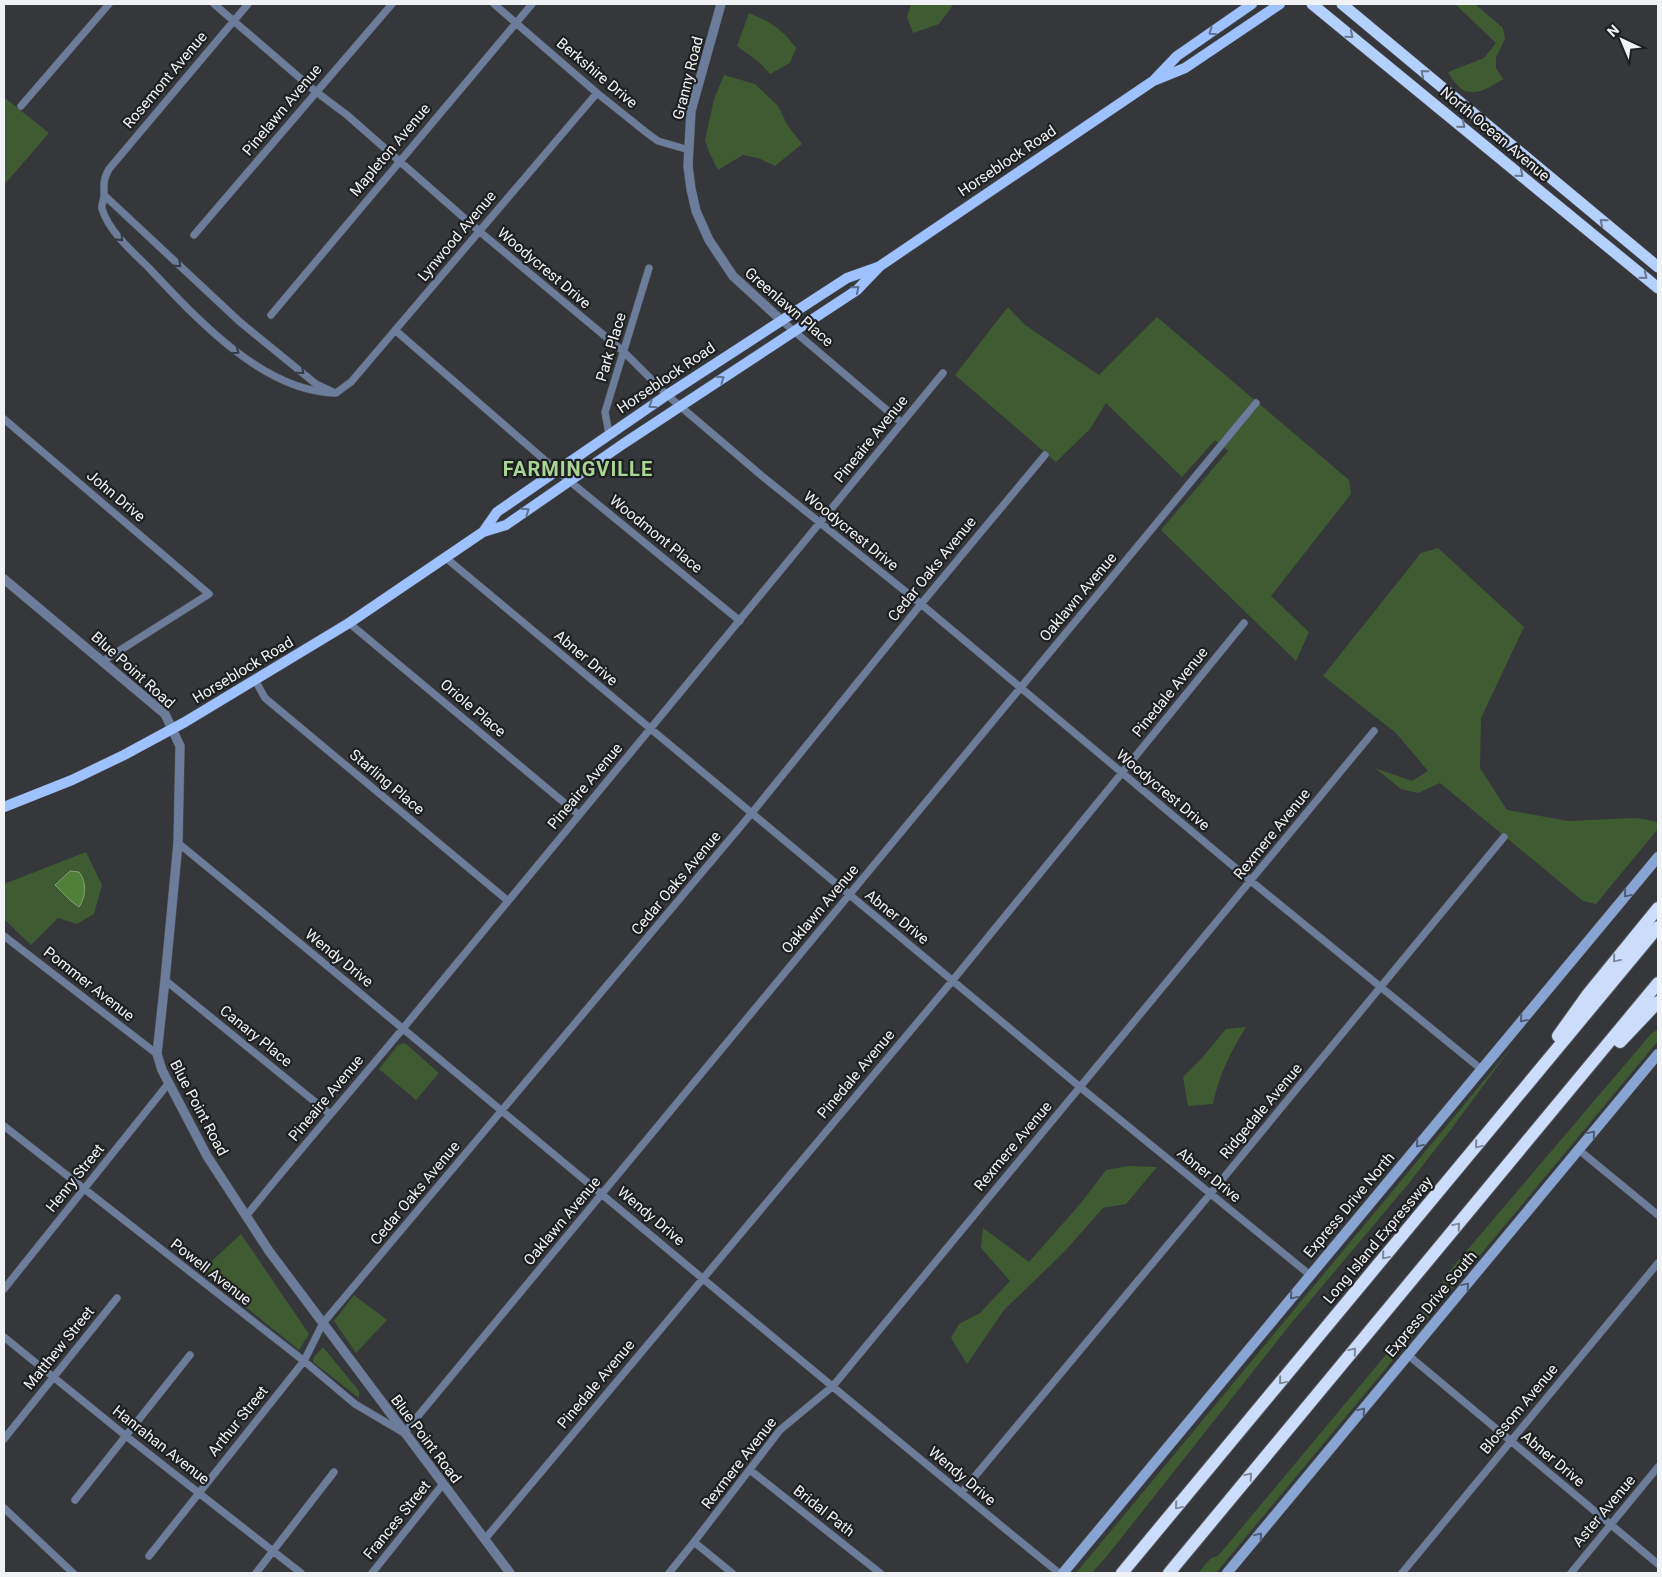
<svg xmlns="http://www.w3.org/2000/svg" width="1662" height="1577" font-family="Roboto,sans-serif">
<rect width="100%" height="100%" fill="#35373b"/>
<path fill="#3f5b32" d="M 911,4 L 953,4 L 953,5 L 939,24 L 913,33 L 907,17 Z
M 1455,4 L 1475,4 L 1503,28 L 1505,39 L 1496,57 L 1496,68 L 1503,79 C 1491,87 1471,100 1458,86 C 1454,82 1451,77 1448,72 L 1484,58 L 1496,43 Z
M 749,13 C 771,22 782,29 796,48 L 790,63 L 770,74 L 759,62 L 737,46 Z
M 724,75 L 755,84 L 778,106 L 788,126 L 802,144 L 775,166 L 758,158 L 743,155 L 718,170 L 709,152 L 705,140 L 714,99 Z
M 5,98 L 49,133 L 4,185 L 4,100 Z
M 1008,307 L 1025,325 L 1099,375 L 1157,317 L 1349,480 L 1351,494 L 1271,596 L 1309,632 L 1296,661 L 1161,530 L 1228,451 L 1215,440 L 1182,477 L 1106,403 L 1090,429 L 1056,462 L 955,375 Z
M 1438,548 L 1524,627 L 1481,718 L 1480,768 L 1507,810 L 1568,821 L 1637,818 L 1658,822 L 1658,829 L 1596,904 L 1583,901 L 1440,783 L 1418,793 L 1401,789 L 1375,768 L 1412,781 L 1428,771 L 1396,733 L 1323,676 L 1421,553 Z
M 86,852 L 102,885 L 94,914 L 77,924 L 58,918 L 31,945 L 4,919 L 4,884 Z
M 1246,1027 C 1230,1053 1220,1073 1213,1104 L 1188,1106 L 1183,1077 L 1201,1059 L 1226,1029 Z
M 1658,1029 L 1658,1041 L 1216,1573 L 1198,1573 L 1211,1558 L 1218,1556 L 1439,1291 L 1446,1275 L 1651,1034 Z
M 405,1043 L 439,1073 L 416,1100 L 379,1069 L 398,1045 Z
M 1511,1048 L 1452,1128 L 1409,1183 L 1293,1321 L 1111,1551 L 1092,1573 L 1076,1573 Z
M 1128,1166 L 1157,1167 L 1126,1204 L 1103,1208 L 1064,1252 L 1004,1310 L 967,1364 L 951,1338 L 959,1324 L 980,1313 L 1010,1281 L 981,1248 L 983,1228 L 1029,1262 L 1081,1203 L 1106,1170 Z
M 241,1234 L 309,1334 L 299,1350 L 201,1271 Z
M 354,1295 L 387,1320 L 356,1353 L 334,1321 Z
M 323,1347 L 359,1391 L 359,1398 L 313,1362 L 314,1357 Z"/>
<path fill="#51803b" stroke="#81a273" d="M 70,871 L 79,872 C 87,882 86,897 79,907 L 71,901 L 55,885 Z"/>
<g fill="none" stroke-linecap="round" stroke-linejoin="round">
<g stroke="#535559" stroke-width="8">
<path id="minor" d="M 214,4 L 315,91 L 347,115 L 479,231 L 624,352 L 667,395 L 762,476 L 921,604 L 1251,881 L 1481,1069
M 248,4 L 109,169 C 103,180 104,183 104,195 C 104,200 101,205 102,209 C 110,233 132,251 149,268 C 196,318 263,392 336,393 L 351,382 L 597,93
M 494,4 L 597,93 L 647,133 L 658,141 L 689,150
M 21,106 L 109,4
M 104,195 L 240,322 L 316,384 L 333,392
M 194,235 L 392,4
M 271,315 L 532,4
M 781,320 L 902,423
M 395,330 L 556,470 L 740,621
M 4,419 L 209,594 L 103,661
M 609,434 L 605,412 L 649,268
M 446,558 L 1080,1087 L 1310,1275
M 349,623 L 579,815
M 255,680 L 265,698 L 507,900
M 178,843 C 473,1084 763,1332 1059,1573
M 4,936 L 157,1054
M 165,980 L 330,1114
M 4,1126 L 304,1361 L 355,1404 L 404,1433 L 1256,403
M 1579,1150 L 1658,1215
M 247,1215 C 298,1151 353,1089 405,1026 C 584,808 765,592 943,373
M 4,1289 L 168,1084
M 4,1337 L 126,1436 L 301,1573
M 1408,1355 L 1658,1564
M 4,1439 L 117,1298
M 750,1470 L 880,1573
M 961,1493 L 1211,1193 L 1504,837
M 75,1500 L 190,1355
M 4,1508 L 73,1573
M 485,1539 L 953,980 L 1244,623
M 694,1542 L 732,1573
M 149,1556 L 304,1361 L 323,1323 L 751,814 L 921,604 L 1045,455
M 256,1573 L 334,1472
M 372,1573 L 443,1484
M 669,1573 L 694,1542 L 780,1430 L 833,1386 L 1374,731
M 1402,1573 L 1658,1263
M 1571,1573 L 1658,1467"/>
</g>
<g stroke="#535559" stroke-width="10">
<path id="tertiary" d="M 721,4 L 691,111 L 688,166 L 691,189 L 696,211 L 709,240 L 733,276 L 781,320
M 4,579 L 165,714 L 180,746 L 178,843 L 165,980 L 157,1054 L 162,1070 L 207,1156 L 269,1251 L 510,1573"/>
</g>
<g stroke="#535559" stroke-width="11">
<path id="secondary" d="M 1063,1573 L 1658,857
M 1227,1573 L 1658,1054"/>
</g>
<g stroke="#535559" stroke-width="11">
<path id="primary" d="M 1155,79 L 1177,56 L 1252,4
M 483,532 L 497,512 L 667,395 L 847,278 L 878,267
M 4,807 L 72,780 L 124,755 L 185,722 L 349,623 L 483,532 L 506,525 L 623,444 L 857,290 L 880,266 L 1153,81 L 1185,68 L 1280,4"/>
</g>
<g stroke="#535559" stroke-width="12">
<path id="trunk" d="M 1312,4 L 1658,288
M 1342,4 L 1658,267"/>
</g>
<g stroke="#535559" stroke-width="14">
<path id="motorway" d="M 1558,1036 L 1588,994 L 1658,908
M 1620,1042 L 1658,1002
M 1122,1573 L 1658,927
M 1169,1573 L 1658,983"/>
</g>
<use href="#minor" stroke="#6c7d9b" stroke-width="7"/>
<use href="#tertiary" stroke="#6c7d9b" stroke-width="9"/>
<use href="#secondary" stroke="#88a4d3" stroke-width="10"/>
<use href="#primary" stroke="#9ec2ff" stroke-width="10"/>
<use href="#trunk" stroke="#b4d0fc" stroke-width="11"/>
<use href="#motorway" stroke="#cbddfa" stroke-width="12"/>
</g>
<defs><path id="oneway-chevron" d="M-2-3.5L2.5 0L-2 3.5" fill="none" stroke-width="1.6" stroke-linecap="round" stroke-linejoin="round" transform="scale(1.25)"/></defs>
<g stroke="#5e7090">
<use href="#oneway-chevron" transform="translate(1212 32) rotate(145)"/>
<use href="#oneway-chevron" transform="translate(856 289) rotate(-39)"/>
<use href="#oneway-chevron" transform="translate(721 379) rotate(-34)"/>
<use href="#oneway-chevron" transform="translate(652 405) rotate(146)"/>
<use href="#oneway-chevron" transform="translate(526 511) rotate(-35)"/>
</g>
<g stroke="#69788e">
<use href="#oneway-chevron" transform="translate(1350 35) rotate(39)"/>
<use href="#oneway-chevron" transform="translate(1424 73) rotate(-140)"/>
<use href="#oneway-chevron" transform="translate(1462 125) rotate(40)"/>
<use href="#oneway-chevron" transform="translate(1520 174) rotate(40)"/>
<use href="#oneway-chevron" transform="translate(1603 222) rotate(-140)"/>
<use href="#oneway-chevron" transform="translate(1644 276) rotate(39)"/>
</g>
<g stroke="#353b45">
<use href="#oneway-chevron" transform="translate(120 238) rotate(47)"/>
<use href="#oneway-chevron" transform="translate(178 264) rotate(43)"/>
<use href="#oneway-chevron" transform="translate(236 351) rotate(34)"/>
<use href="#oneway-chevron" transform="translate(301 371) rotate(39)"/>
</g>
<g stroke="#4e5b71">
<use href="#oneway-chevron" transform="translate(1627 894) rotate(130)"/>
<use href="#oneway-chevron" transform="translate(1523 1019) rotate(130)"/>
<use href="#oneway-chevron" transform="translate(1592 1134) rotate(-50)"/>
<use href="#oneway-chevron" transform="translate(1419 1144) rotate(130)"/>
<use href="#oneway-chevron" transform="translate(1466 1286) rotate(-50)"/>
<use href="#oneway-chevron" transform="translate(1293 1296) rotate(130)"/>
<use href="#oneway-chevron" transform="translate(1362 1411) rotate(-50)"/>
<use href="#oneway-chevron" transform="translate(1259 1536) rotate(-50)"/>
</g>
<g stroke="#7d8898">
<use href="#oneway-chevron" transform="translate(1616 959) rotate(130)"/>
<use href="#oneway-chevron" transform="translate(1478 1145) rotate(130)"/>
<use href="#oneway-chevron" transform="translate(1457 1226) rotate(-50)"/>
<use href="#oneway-chevron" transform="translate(1385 1256) rotate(130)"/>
<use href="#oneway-chevron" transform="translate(1353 1351) rotate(-50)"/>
<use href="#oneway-chevron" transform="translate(1282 1381) rotate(130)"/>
<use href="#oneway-chevron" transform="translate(1249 1476) rotate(-50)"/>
<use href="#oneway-chevron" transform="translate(1178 1506) rotate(130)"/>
</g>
<g text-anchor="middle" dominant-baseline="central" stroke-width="4.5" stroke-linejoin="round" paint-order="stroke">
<g font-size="15" fill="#f1f2f5" stroke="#1e1f20">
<text transform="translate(597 73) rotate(40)">Berkshire Drive</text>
<text transform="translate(688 78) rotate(-76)">Granny Road</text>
<text transform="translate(165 80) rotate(-50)">Rosemont Avenue</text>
<text transform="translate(282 110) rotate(-50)">Pinelawn Avenue</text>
<text transform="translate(1495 134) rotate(40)">North Ocean Avenue</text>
<text transform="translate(390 150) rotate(-50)">Mapleton Avenue</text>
<text transform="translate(1007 161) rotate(-34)">Horseblock Road</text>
<text transform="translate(457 236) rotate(-50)">Lynwood Avenue</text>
<text transform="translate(544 268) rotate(40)">Woodycrest Drive</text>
<text transform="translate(789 307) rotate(41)">Greenlawn Place</text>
<text transform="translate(611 347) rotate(-73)">Park Place</text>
<text transform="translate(666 378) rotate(-34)">Horseblock Road</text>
<text transform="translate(871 439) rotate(-51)">Pineaire Avenue</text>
<text transform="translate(116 496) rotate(40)">John Drive</text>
<text transform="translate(851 531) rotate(39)">Woodycrest Drive</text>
<text transform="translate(656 534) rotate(39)">Woodmont Place</text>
<text transform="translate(932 569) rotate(-51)">Cedar Oaks Avenue</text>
<text transform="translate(1078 597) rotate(-50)">Oaklawn Avenue</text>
<text transform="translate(586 658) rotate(40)">Abner Drive</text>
<text transform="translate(133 670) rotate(42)">Blue Point Road</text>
<text transform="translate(243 670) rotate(-31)">Horseblock Road</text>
<text transform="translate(1170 692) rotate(-51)">Pinedale Avenue</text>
<text transform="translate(473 708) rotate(40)">Oriole Place</text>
<text transform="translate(387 782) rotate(40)">Starling Place</text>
<text transform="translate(585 786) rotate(-50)">Pineaire Avenue</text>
<text transform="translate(1163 790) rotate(40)">Woodycrest Drive</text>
<text transform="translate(1272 834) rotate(-51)">Rexmere Avenue</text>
<text transform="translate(676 883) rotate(-50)">Cedar Oaks Avenue</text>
<text transform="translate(820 909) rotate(-50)">Oaklawn Avenue</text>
<text transform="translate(897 917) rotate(39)">Abner Drive</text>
<text transform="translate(339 958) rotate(39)">Wendy Drive</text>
<text transform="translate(89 984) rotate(38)">Pommer Avenue</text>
<text transform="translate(256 1036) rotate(39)">Canary Place</text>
<text transform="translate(856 1074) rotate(-50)">Pinedale Avenue</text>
<text transform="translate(326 1098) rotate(-50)">Pineaire Avenue</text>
<text transform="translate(199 1108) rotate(62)">Blue Point Road</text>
<text transform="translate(1261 1111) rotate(-50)">Ridgedale Avenue</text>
<text transform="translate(1013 1146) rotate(-50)">Rexmere Avenue</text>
<text transform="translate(1209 1175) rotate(39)">Abner Drive</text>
<text transform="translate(75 1178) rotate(-51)">Henry Street</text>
<text transform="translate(415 1193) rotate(-50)">Cedar Oaks Avenue</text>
<text transform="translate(1349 1205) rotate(-50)">Express Drive North</text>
<text transform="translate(651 1216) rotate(40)">Wendy Drive</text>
<text transform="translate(562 1221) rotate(-50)">Oaklawn Avenue</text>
<text transform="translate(1378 1240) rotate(-50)">Long Island Expressway</text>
<text transform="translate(211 1272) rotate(38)">Powell Avenue</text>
<text transform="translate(1431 1304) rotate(-50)">Express Drive South</text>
<text transform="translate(59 1348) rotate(-51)">Matthew Street</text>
<text transform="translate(596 1384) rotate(-50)">Pinedale Avenue</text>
<text transform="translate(1519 1409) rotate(-50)">Blossom Avenue</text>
<text transform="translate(238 1421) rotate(-51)">Arthur Street</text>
<text transform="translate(426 1439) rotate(53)">Blue Point Road</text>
<text transform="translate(161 1445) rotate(38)">Hanrahan Avenue</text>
<text transform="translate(1553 1459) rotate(40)">Abner Drive</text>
<text transform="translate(739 1463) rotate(-52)">Rexmere Avenue</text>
<text transform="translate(962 1476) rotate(40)">Wendy Drive</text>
<text transform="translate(824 1511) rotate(38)">Bridal Path</text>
<text transform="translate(1604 1511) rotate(-50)">Aster Avenue</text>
<text transform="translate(397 1520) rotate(-51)">Frances Street</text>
</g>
<g font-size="20" font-weight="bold" letter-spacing="1" fill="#a8d695" stroke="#1e1f20">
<text x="578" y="469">FARMINGVILLE</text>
</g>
</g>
<rect width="1662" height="1577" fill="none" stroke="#f1f2f5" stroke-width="10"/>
<g transform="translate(1622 40) rotate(316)" stroke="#1e1f20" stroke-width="4" paint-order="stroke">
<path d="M0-4L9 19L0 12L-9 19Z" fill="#f1f2f5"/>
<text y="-8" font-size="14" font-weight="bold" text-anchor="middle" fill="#f1f2f5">N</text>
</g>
</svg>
